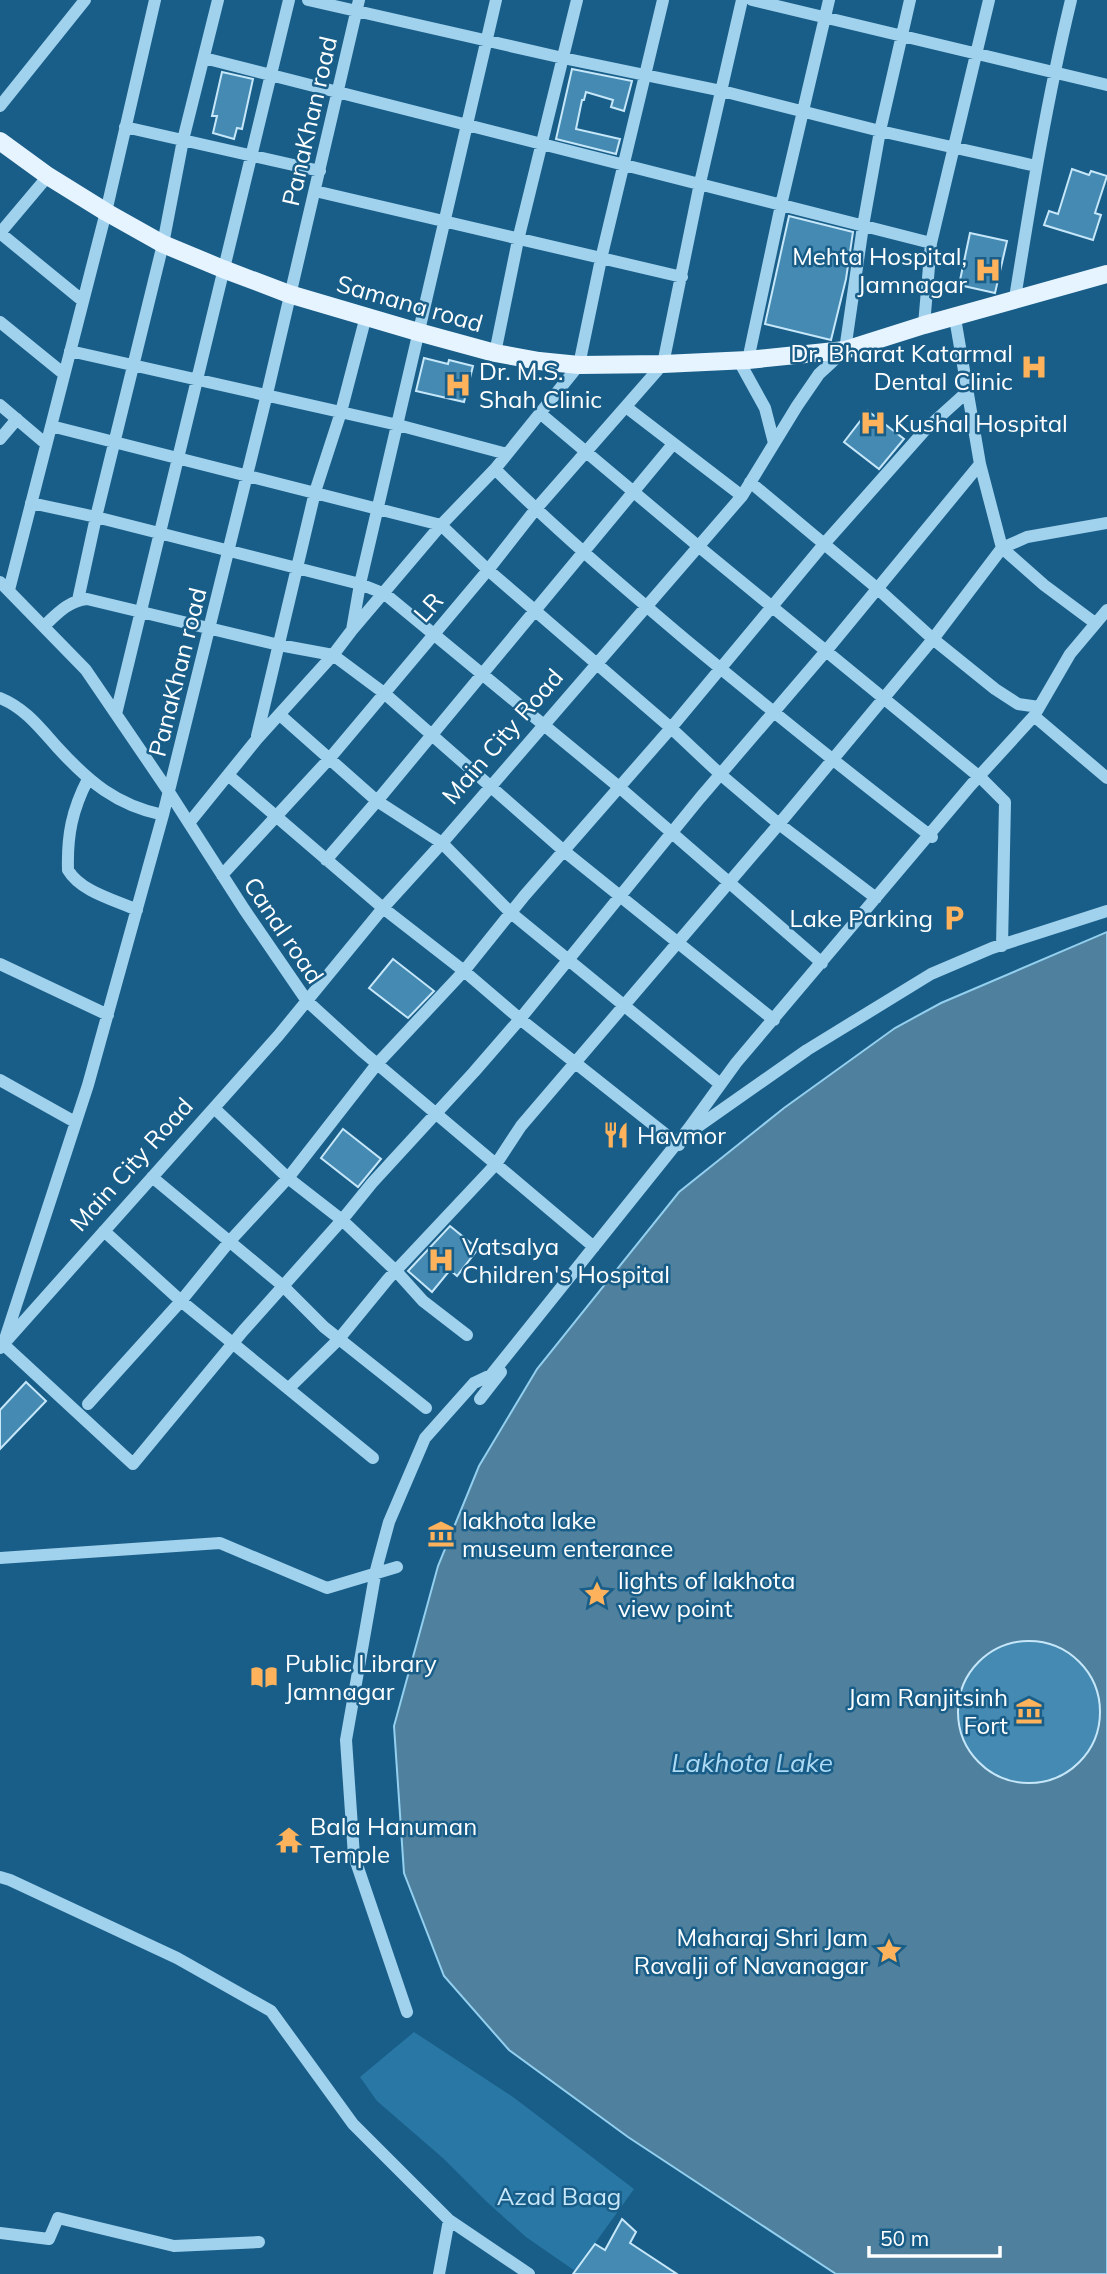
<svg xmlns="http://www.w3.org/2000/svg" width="1107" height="2274" font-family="Mulish,sans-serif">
<rect width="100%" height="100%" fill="#195e88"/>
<path fill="#2877a5" d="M 414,2032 L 513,2097 L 634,2189 L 575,2271 L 526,2237 L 487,2202 L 444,2159 L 377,2101 L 360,2077 Z"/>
<path fill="#4f819f" stroke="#93cfef" stroke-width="2" d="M 1107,932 L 1107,2274 L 836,2274 L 628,2137 L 509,2050 L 444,1976 L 404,1873 L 394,1726 L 438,1566 L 479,1466 L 537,1369 L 679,1192 L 784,1108 L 895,1028 L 941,1003 Z"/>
<path fill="#458ab2" stroke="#c6e7f9" stroke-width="2" d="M 572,69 L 632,81 L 624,111 L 611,107 L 613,100 L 586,92 L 584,100 L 582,100 L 576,129 L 620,139 L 616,154 L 556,139 Z
M 222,72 L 253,79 L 242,129 L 237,128 L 234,139 L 213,133 L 217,116 L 212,116 Z
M 1072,169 L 1089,175 L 1091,171 L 1107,176 L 1095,213 L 1101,215 L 1093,240 L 1044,225 L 1049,211 L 1058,214 Z
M 789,216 L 853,232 L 846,279 L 831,340 L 765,324 Z
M 970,233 L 1007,241 L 995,293 L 959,285 Z
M 424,358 L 448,364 L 449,360 L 473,366 L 464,402 L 416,391 Z
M 868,411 L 904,439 L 879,469 L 844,442 Z
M 393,959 L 434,991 L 408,1018 L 369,988 Z
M 343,1129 L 381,1159 L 358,1187 L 321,1158 Z
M 450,1226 L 478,1249 L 457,1276 L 450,1270 L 432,1292 L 408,1271 Z
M 26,1382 L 46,1401 L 0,1449 L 0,1410 Z
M958 1712a71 71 0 1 1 142 0a71 71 0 1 1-142 0Z
M 622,2219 L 636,2232 L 630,2243 L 677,2274 L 573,2274 L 595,2244 L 605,2250 Z"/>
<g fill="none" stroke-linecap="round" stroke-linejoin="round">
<path stroke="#a0d1ed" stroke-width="12" d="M 308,0 L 563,58 L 722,91 L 880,131 L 1036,166
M 752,0 L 1107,85
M 204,58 L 931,243
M 0,106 L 85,0
M 125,127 L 320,171
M 315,191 L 682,277
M 0,233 L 83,301
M 0,233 L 48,176
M 1015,298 C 1031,198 1047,99 1071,0
M 955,318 L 980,464 L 1002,548 L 1044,585 L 1095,623
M 0,322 L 64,374
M 924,325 L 931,243 L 989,0
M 70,351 L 398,425 L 507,454
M 495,353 L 518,240 L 577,0
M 748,360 L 781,205 L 829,0
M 739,361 L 765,408 L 774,443
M 0,405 L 46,444
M 626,407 L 742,496
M 541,414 L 698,546 L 982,779 L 1005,802 L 1002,946
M 51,426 L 441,525 L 488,570 L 671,728 L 720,774 L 779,824 L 876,898
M 0,439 L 17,419
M 495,469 C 555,529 621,585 686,640 C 767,707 848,773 932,837
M 750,482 L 878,589 L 933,639 L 995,689 L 1018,704 L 1039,707
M 31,503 L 96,517 L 360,584 L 385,594 L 619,787 L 822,963
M 0,582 L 86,670 L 169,792 L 244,909 L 307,1001 L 363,1052 L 594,1247
M 9,590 L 106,212 L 155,0
M 78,600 L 96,517 L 163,244 L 183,140 L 218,0
M 44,626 C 57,614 68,601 87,599 L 279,645 L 333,655 L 384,693 L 564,851 L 774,1020
M 352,630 L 360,584 L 496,0
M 0,698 C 25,708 40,728 57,747 C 89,782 116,805 163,815
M 116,714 L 289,0
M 280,715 L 377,801 L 442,843 L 511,913 L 720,1084
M 1034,716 L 1107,778
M 257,736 L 315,492 L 341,412 L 366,316
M 228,775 L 383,908 L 464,971 L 520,1019 L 679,1145
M 88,779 C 72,810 67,835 68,870 C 81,892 115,900 137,910
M 189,823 L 257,739 L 333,655 L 352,630 L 441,525 L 495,469 L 579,365 L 601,259 L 663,0
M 326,860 L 377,801 L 673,444
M 222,875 L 330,758 L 488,570 L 535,510 L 663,364 L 700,183 L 742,0
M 0,964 L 108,1015
M 0,1080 L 75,1122
M 214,1108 L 288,1178 L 342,1220 L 396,1271 L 423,1301 L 467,1335
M 693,1130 L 807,1050 L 931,974 L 992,948 L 1107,911
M 152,1177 L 283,1286 L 324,1327 L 426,1408
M 104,1231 L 181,1301 L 373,1458
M 5,1339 L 88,1085 L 163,815 L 267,394 L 359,0
M 3,1344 L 133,1464 L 243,1331 L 342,1220 L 372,1183 L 474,1072 L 520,1019 L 700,798 L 826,651 L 980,464
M 0,1348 L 278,1036 L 383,908 L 442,843 L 742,496 L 797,406 L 819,374 L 845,350 L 863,226 L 880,131 L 910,0
M 289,1388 L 338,1340 L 388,1279 L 496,1164 L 521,1126 L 779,824 L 933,639 L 1002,548 L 1027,537 L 1107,523
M 480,1399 L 501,1372
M 88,1404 L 181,1301 L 229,1242 L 288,1178 L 377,1064 L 464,971 L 525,895 L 671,728 L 824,544 L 926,429 L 967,392
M 0,1558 L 220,1543 L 327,1588 L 397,1567
M 0,1877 L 10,1880 L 177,1958 L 271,2011 L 353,2124 L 449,2220 L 529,2274
M 407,2012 L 354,1856 L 346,1740 L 376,1570 L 389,1522 L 425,1438 L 474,1383 L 491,1375 L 689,1128 L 736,1063 L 971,785 L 1034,716 L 1070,654 L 1107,610
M 0,2233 L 49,2239 L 58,2218 L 174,2246 L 259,2242
M 439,2274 L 449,2220"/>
<path stroke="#e6f4ff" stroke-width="18" d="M 0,141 L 48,176 L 106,212 L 163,244 L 223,269 L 289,294 L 418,332 L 495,353 L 539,361 L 579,365 L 663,364 L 748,360 L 845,350 L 924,325 L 1107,274"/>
</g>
<defs>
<g id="hospital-bare" transform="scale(2.1)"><path d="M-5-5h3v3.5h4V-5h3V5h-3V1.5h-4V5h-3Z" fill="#ffb25c" stroke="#195e88" stroke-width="2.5" paint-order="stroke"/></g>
<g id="parking-bare" transform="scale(2.1)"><path d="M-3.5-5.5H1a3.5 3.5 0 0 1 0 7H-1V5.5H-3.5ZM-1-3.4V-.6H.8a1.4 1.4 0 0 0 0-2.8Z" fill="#ffb25c" stroke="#195e88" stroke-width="2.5" paint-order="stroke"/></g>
<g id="restaurant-bare" transform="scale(2.1)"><path d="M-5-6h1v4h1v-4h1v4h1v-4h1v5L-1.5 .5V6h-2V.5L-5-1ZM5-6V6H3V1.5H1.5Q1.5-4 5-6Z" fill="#ffb25c" stroke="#195e88" stroke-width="2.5" paint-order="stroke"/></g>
<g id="museum-bare" transform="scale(2.1)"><path d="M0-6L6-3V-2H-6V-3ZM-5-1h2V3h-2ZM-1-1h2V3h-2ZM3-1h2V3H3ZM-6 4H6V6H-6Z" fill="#ffb25c" stroke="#195e88" stroke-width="2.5" paint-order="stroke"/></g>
<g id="sight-bare" transform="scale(2.1)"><path d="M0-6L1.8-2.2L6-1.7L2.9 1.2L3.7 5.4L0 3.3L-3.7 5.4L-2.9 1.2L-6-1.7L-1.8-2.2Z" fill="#ffb25c" stroke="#195e88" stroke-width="2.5" paint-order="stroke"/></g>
<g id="library-bare" transform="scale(2.1)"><path d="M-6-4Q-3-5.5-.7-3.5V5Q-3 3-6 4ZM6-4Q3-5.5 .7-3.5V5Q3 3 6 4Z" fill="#ffb25c" stroke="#195e88" stroke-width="2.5" paint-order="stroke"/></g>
<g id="temple-bare" transform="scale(2.1)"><path d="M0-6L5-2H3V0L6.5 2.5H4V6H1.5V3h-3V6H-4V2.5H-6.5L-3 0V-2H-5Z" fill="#ffb25c" stroke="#195e88" stroke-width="2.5" paint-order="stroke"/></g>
</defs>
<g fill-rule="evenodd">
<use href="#hospital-bare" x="988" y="270"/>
<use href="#hospital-bare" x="1034" y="367"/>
<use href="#hospital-bare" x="458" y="385"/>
<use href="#hospital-bare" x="873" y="423"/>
<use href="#parking-bare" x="954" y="918"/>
<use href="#restaurant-bare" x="616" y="1135"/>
<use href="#hospital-bare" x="441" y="1260"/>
<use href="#museum-bare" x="441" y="1534"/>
<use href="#sight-bare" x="597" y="1594"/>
<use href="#library-bare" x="264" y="1677"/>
<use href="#museum-bare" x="1029" y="1711"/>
<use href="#temple-bare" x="289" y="1840"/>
<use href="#sight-bare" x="889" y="1951"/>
</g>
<g text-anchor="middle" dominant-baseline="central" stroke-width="5" stroke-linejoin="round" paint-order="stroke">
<g font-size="24" fill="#fff" stroke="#195e88">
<text transform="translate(309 121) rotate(-77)">PanaKhan road</text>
<text transform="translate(410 303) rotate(16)">Samana road</text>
<text transform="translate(428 607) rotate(-49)">LR</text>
<text transform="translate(177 672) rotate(-76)">PanaKhan road</text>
<text transform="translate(502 736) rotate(-49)">Main City Road</text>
<text transform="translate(284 930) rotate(56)">Canal road</text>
<text transform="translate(131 1164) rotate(-48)">Main City Road</text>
</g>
<g font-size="24" fill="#fff" stroke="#195e88" text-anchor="start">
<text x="967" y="256" text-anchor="end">Mehta Hospital,<tspan x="967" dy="28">Jamnagar</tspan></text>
<text x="1013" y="353" text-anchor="end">Dr. Bharat Katarmal<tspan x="1013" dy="28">Dental Clinic</tspan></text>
<text x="479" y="371">Dr. M.S.<tspan x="479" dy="28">Shah Clinic</tspan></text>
<text x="894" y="423">Kushal Hospital</text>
<text x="933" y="918" text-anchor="end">Lake Parking</text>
<text x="637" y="1135">Havmor</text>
<text x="462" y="1246">Vatsalya<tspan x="462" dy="28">Children's Hospital</tspan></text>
<text x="462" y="1520">lakhota lake<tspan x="462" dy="28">museum enterance</tspan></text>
<text x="618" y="1580">lights of lakhota<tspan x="618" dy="28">view point</tspan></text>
<text x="285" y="1663">Public Library<tspan x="285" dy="28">Jamnagar</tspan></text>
<text x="1008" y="1697" text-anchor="end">Jam Ranjitsinh<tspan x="1008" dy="28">Fort</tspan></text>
<text x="310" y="1826">Bala Hanuman<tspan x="310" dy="28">Temple</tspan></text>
<text x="868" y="1937" text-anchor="end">Maharaj Shri Jam<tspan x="868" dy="28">Ravalji of Navanagar</tspan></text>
</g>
<g font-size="24" fill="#c6e7f9" stroke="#195e88">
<text x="559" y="2196">Azad Baag</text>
</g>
<g font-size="26" font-style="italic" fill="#acdaf4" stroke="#195e88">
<text x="752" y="1762">Lakhota Lake</text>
</g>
</g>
<path d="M869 2246v10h131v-10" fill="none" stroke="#ffffff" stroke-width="3.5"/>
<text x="880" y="2246" font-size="21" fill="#ffffff" stroke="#195e88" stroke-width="5" paint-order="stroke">50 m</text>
</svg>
